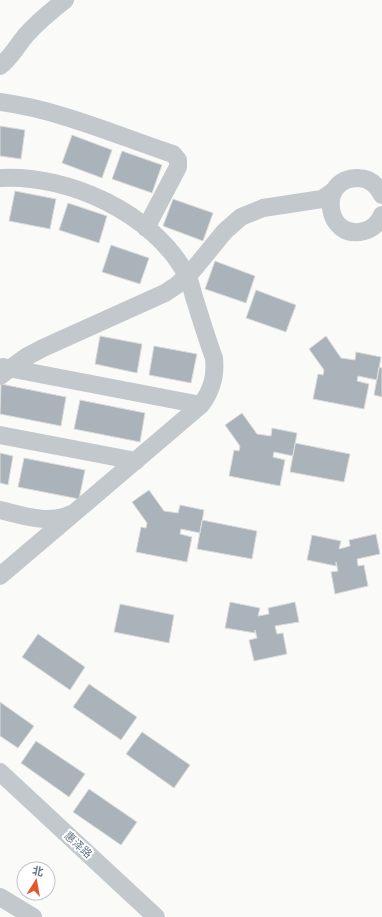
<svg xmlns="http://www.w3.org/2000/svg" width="382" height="917" font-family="'Source Sans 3','Noto Sans SC',sans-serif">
<rect width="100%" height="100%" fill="#fafaf8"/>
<path fill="#aab3b9" stroke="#dcdcda" d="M 0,126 L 25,130 L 21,159 L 0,156 Z
M 72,135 L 112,150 L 102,178 L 62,163 Z
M 122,151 L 162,165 L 152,193 L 112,179 Z
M 15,191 L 56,199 L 50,229 L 9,221 Z
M 173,199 L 213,213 L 203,241 L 163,226 Z
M 68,203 L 107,216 L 99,243 L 59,230 Z
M 111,245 L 149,258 L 140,284 L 102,272 Z
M 215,261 L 255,276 L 246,303 L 205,289 Z
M 256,290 L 296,305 L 286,332 L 246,318 Z
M 100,336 L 142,344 L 137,373 L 95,364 Z
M 326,336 L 341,358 L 355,360 L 356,352 L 381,357 L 377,380 L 358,376 L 357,381 L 369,384 L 364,409 L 313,399 L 318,374 L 323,375 L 324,370 L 309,349 Z
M 154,346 L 197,354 L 191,383 L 149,375 Z
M 379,367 L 382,368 L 382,397 L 374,395 Z
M 1,384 L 66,397 L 61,426 L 0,414 Z
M 80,400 L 145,413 L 140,442 L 74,429 Z
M 242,413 L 257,434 L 271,436 L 272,428 L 297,433 L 293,456 L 274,452 L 273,457 L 285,460 L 280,486 L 229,476 L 234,450 L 239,451 L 240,446 L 225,425 Z
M 295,443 L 350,454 L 344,482 L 290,472 Z
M 0,453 L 13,456 L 8,485 L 0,483 Z
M 24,458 L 85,470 L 79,499 L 18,487 Z
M 149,490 L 164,511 L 178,513 L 180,505 L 204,510 L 200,533 L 181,529 L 180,534 L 192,537 L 187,562 L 136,552 L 141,527 L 146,528 L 147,523 L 132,502 Z
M 202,520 L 257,531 L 252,559 L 197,549 Z
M 376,534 L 380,554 L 357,559 L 358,566 L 364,565 L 368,586 L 335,594 L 331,572 L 338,571 L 336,562 L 336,566 L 307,560 L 312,535 L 341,541 L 339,549 L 350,546 L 349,540 Z
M 230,602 L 260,608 L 258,616 L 269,614 L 268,608 L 295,602 L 299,622 L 275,626 L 277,634 L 283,633 L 287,654 L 254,661 L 249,640 L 257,638 L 255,630 L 255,633 L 225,628 Z
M 120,604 L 174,615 L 169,643 L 114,632 Z
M 38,634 L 85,667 L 70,690 L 22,657 Z
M 89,684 L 137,717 L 121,740 L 73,707 Z
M 0,702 L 34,726 L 18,748 L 0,736 Z
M 142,732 L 190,765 L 174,788 L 126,754 Z
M 36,741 L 85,774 L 69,797 L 21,763 Z
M 89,789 L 137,822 L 121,845 L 73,812 Z"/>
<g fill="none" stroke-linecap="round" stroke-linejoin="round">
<path stroke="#c3c8cc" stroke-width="18" d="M 0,66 C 11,58 18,44 27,34 C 38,22 51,11 65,0
M 0,102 C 60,110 116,135 173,154 L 178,160 L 178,167 L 146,228
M 0,178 C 68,174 153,213 186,274 C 191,282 192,291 195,300 C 201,319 207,339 214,358 C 216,376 212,390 201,405 L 0,576
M 382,195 C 377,185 369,178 358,178 C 316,178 326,242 364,231 C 372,229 379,223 382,215
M 3,367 L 201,405
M 0,376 L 26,357 L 43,348 L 165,293 L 177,285 L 193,270 L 225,231 L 241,217 L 263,208 L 322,199 L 332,192 L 336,188
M 0,435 L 136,461
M 0,510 C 22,515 49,525 71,514
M 0,772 L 156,917
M 0,897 L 33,917"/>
</g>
<g text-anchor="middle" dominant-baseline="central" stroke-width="4" stroke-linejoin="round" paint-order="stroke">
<g font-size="11" fill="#657683" stroke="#fff">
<text transform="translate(78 845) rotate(42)">惠泽路</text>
</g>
</g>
<g transform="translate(36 881) rotate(11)"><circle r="19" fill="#ffffff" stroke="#c1c8cd"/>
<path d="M0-3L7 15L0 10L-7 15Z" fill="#e4572e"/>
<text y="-6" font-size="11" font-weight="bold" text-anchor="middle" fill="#657683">北</text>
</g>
</svg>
